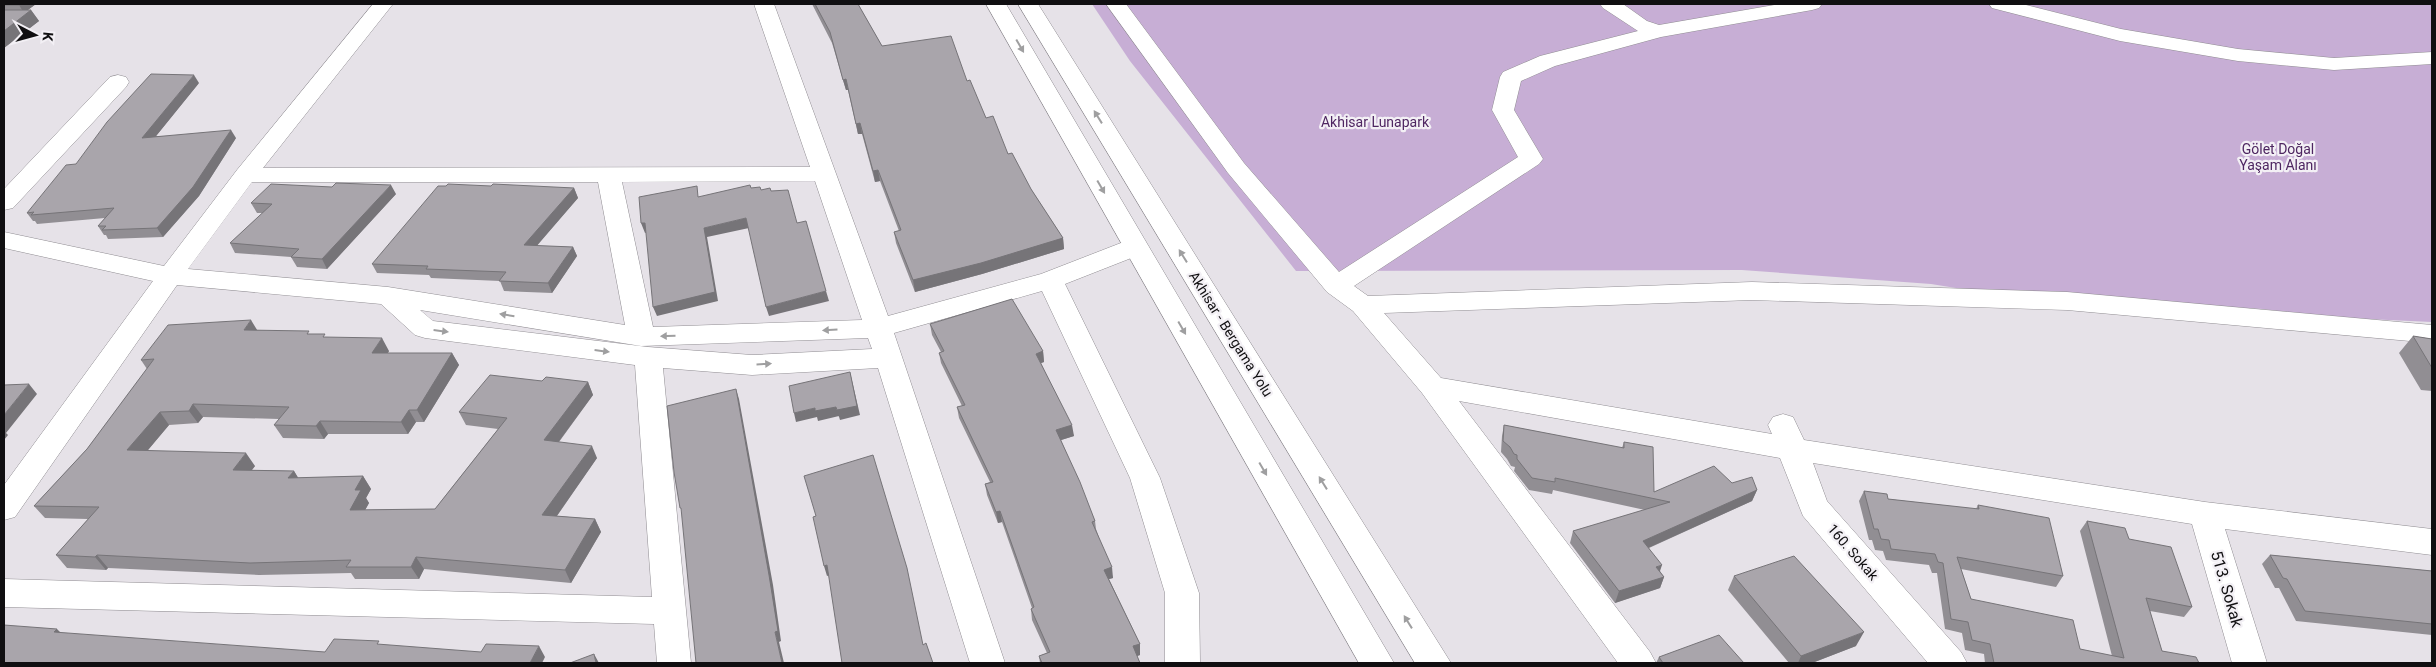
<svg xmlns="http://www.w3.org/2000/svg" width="2436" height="667" font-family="Roboto,sans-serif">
<rect width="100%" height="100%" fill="#e6e2e8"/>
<path fill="#c7aed5" d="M 1092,4 L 2432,4 L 2432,322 L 2324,317 L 2263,309 L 1981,292 L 1931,284 L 1742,270 L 1296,271 L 1130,61 Z"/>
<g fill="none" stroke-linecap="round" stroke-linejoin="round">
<g stroke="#908d92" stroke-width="1">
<path id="minor" d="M 373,4 L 393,4 L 263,168 L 810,167 L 754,4 L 774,4 L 888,316 L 1041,274 L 1126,241 L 1135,239 L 1144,241 L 1148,247 L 1144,253 L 1065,284 L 1160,478 L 1199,593 L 1200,663 L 1165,663 L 1165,593 L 1130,478 L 1042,291 L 894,333 L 1005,663 L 970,663 L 878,368 L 752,375 L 663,368 L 691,663 L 657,663 L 654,624 L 4,607 L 4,579 L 652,597 L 635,365 L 425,338 L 415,335 L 381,304 L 177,285 L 15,517 L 4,520 L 4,485 L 153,281 L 4,248 L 4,232 L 164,266 L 237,170 ZM 815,181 L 862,320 L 653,327 L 622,182 ZM 252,182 L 598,182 L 625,325 L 388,287 L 188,269 ZM 420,310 L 641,346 L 868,338 L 872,349 L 752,355 L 648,347 L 433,321 Z
M 1106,4 L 1126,4 L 1244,163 L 1339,272 L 1518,157 L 1492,110 L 1500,77 L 1503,72 L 1540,56 L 1638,31 L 1603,8 L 1600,4 L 1623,4 L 1647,21 L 1659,25 L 1780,4 L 1822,4 L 1819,8 L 1812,10 L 1661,37 L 1555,66 L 1521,81 L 1514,110 L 1543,159 L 1539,164 L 1354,286 L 1368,296 L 1752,282 L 2067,292 L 2432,325 L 2432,343 L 2067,310 L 1752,300 L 1384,313 L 1441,378 L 1772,434 L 1768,425 L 1773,417 L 1783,414 L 1793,417 L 1804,440 L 2205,502 L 2432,529 L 2432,555 L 2225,529 L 2267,663 L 2232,663 L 2192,524 L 1813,463 L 1827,501 L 1961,652 L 1967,663 L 1928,663 L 1803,516 L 1780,458 L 1459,401 L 1650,652 L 1656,663 L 1618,663 L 1422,393 L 1353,311 L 1327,292 L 1228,173 Z
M 1989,4 L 2022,4 L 2121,29 L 2238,49 L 2334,58 L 2432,52 L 2432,64 L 2334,70 L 2238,61 L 2120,41 L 1992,8 Z
M 118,75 L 126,77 L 129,82 L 126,87 L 13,208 L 4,210 L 4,189 L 110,77 Z"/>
</g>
<g stroke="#908d92" stroke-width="1">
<path id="major" d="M 986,4 L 1006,4 L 1394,663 L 1359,663 Z
M 1018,4 L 1038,4 L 1451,663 L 1415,663 Z"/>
</g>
<use href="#minor" fill="#fff" fill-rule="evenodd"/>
<use href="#major" fill="#fff" fill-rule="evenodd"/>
</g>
<path fill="#918e93" d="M 4,4 L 36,4 L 27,10 L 31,10 L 39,21 L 4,48 Z
M 812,4 L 858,4 L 882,46 L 967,81 L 986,118 L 1008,154 L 1063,238 L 1064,249 L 982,274 L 915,292 L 896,243 L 894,232 L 899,231 L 880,181 L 875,182 L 862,134 L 858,134 L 848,90 L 846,90 L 832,43 Z
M 199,83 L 156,136 L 236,138 L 199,196 L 163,237 L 108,239 L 106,235 L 104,235 L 98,226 L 105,218 L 37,224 L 35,221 L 33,221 L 27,213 L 76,164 Z
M 446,186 L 491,186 L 574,188 L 578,198 L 536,246 L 573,247 L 577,256 L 552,293 L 504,291 L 500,281 L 431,278 L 429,275 L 377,273 L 372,264 Z
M 396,194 L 327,269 L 297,267 L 291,257 L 235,253 L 230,243 L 263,213 L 257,213 L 251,203 Z
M 930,324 L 1043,351 L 1044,362 L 1041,363 L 1074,436 L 1061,440 L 1095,521 L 1096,529 L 1113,578 L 1109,579 L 1140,644 L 1140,655 L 1137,656 L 1140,663 L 1040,663 L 1039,656 L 1047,653 L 1032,620 L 1031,609 L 1032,608 L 1002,522 L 998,523 L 987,495 L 985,484 L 990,482 L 959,418 L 957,407 L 962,406 L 941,363 L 939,353 L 941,352 L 932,335 Z
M 257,330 L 310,334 L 389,351 L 388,353 L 452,353 L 459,365 L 424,422 L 416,422 L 408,434 L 328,434 L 324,439 L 283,438 L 274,425 L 279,419 L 203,417 L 198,423 L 169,425 L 148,450 L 255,466 L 252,470 L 294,471 L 298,478 L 363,476 L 371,489 L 366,498 L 369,503 L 365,510 L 435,509 L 498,429 L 466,425 L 459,412 L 542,381 L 588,382 L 593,395 L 559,442 L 597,458 L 557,516 L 595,519 L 601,532 L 571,583 L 424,569 L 419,579 L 355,579 L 351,573 L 259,575 L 108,568 L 106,570 L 67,568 L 56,555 L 88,519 L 45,518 L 34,506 L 87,449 L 147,369 L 141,360 Z
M 2413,336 L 2432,339 L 2432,391 L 2421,390 L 2399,353 Z
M 1504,425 L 1622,448 L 1624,442 L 1654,492 L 1732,483 L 1757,490 L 1752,501 L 1649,548 L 1660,571 L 1664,577 L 1660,588 L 1615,603 L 1570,543 L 1573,531 L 1645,510 L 1553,490 L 1552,494 L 1529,490 L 1514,471 L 1515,467 L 1511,466 L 1507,459 L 1501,452 L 1502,436 Z
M 1864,491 L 1888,499 L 1976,509 L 1978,505 L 2063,576 L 2056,587 L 1961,569 L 1971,599 L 2080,649 L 2112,656 L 2080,531 L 2087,521 L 2129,539 L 2192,607 L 2184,617 L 2150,611 L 2162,651 L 2199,663 L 1985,663 L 1984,654 L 1965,650 L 1962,633 L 1945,629 L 1937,573 L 1932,573 L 1929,565 L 1886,560 L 1883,551 L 1875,550 L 1872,540 L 1869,540 L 1859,501 Z
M 2270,555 L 2432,571 L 2432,635 L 2296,621 L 2279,588 L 2275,588 L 2262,564 Z
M 1734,576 L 1856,646 L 1812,663 L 1789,663 L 1728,590 Z
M 1659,657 L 1744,663 L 1656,663 Z"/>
<path fill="#767478" d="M 20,4 L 36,4 L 24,13 L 19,5 Z
M 31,10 L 39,21 L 4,48 L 4,31 Z
M 194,75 L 199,83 L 148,146 L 142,138 Z
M 846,79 L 848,90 L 846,90 L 843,80 Z
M 860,123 L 862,134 L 858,134 L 856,124 Z
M 231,130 L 236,138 L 199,196 L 163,237 L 157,228 Z
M 878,170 L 880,181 L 875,182 L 873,171 Z
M 391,185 L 396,194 L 327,269 L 322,259 Z
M 574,188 L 578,198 L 529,255 L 524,245 Z
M 746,218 L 749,228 L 707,237 L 718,301 L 657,316 L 653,307 L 704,228 Z
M 641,223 L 645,223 L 648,232 L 645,233 Z
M 1063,238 L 1064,249 L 982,274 L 915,292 L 913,280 Z
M 573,247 L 577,256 L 552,293 L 548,283 Z
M 826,291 L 829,301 L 769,316 L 766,307 Z
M 251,320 L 259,333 L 244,330 Z
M 382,338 L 389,351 L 379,365 L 372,353 Z
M 1043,351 L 1044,362 L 1038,364 L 1036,354 Z
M 452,353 L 459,365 L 424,422 L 417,410 Z
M 850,372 L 860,415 L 840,420 L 837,410 Z
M 588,382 L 593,395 L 551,452 L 544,440 Z
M 29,384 L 37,394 L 6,433 L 8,435 L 4,440 L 4,415 Z
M 736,389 L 739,399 L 773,585 L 781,641 L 779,642 L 784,663 L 782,663 L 775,632 Z
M 193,404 L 203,417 L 198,423 L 189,411 Z
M 836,407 L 839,416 L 818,421 L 817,417 L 796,422 L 794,413 L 815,408 Z
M 409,410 L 416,422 L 408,434 L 401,422 Z
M 160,412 L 169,425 L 137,463 L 127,450 Z
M 320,421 L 328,434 L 324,439 L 316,426 Z
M 1072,425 L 1074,436 L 1058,441 L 1056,430 Z
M 592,446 L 597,458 L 549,527 L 542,515 Z
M 246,453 L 255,466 L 242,482 L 233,470 Z
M 294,471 L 302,484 L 288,478 Z
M 363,476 L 371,489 L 366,498 L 369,503 L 358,523 L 350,510 L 355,490 Z
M 1757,490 L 1752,501 L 1639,552 L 1643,541 Z
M 1000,511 L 1002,522 L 998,523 L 996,512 Z
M 595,519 L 601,532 L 571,583 L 565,570 Z
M 97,555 L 108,568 L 106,570 L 95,557 Z
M 416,557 L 424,569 L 419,579 L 411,567 Z
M 827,565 L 830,575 L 827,576 L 824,566 Z
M 1662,565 L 1658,577 L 1656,567 Z
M 1112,567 L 1113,578 L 1105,580 L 1104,570 Z
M 1664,577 L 1660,588 L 1615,603 L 1619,591 Z
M 57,629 L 68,640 L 54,632 Z
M 1864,632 L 1856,646 L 1812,663 L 1798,663 L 1801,656 Z
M 1140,644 L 1140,655 L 1134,657 L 1133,646 Z
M 539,646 L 545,657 L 542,663 L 530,663 Z
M 594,654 L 599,663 L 596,663 Z"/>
<path fill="#a9a5ab" stroke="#767478" d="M 4,4 L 20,4 L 19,5 L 4,5 Z
M 815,4 L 858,4 L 882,46 L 951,36 L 967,81 L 970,80 L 986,118 L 993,116 L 1008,154 L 1012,153 L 1031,189 L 1063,238 L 981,263 L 913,280 L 894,232 L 901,230 L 878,170 L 873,171 L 860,123 L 856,124 L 846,79 L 843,80 L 830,32 Z
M 4,10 L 31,10 L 4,31 Z
M 151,74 L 194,75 L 142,138 L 231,130 L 193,187 L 157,228 L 102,230 L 106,226 L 98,226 L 114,208 L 31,215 L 34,212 L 27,213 L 66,165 L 76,164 L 107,122 Z
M 336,183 L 391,185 L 322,259 L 291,257 L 299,249 L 230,243 L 272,204 L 251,203 L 271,184 L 332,187 Z
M 448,184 L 491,186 L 493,184 L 574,188 L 524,245 L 573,247 L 548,283 L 499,281 L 506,272 L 426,269 L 428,266 L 372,264 L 438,186 L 446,186 Z
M 750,185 L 751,188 L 760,187 L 761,190 L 770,188 L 771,191 L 788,190 L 797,223 L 806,221 L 826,291 L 766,307 L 746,218 L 704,228 L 715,292 L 653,307 L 645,223 L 641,223 L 639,197 L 697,186 L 698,197 Z
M 1012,299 L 1043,351 L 1036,354 L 1072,425 L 1056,430 L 1080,482 L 1095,521 L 1092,522 L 1112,567 L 1104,570 L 1140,644 L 1133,646 L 1140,663 L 1042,663 L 1039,656 L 1050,652 L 1031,609 L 1034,607 L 1000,511 L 996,512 L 985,484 L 993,482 L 957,407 L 965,405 L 939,353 L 944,351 L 930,324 Z
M 251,320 L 244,330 L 309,331 L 307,334 L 325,334 L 323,337 L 382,338 L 372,353 L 452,353 L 417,410 L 409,410 L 401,422 L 320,421 L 316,426 L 274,425 L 289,407 L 193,404 L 189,411 L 160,412 L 127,450 L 246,453 L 233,470 L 294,471 L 288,478 L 363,476 L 355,490 L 361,490 L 350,510 L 435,509 L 507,418 L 459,412 L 490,375 L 542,381 L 546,377 L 588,382 L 544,440 L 592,446 L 542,515 L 595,519 L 565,570 L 416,557 L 411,567 L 346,567 L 351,560 L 250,563 L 97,555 L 95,557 L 56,555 L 99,507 L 34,506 L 87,449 L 154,359 L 141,360 L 168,325 Z
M 2413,336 L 2432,339 L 2432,368 Z
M 850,372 L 857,406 L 837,410 L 836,407 L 815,411 L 815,408 L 794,413 L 789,386 Z
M 29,384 L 4,415 L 4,385 Z
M 736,389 L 769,575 L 778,631 L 775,632 L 782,663 L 696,663 L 681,508 L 680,508 L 674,472 L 667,406 Z
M 1504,425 L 1624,448 L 1624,442 L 1653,447 L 1654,492 L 1714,466 L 1732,483 L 1752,477 L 1757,490 L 1643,541 L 1662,565 L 1656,567 L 1664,577 L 1619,591 L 1573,531 L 1670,502 L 1555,478 L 1555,482 L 1532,478 L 1517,459 L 1517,455 L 1514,454 L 1510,447 L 1503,441 Z
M 873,455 L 907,568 L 923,645 L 926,643 L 933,663 L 842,663 L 827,565 L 824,566 L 813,517 L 816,516 L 804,476 Z
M 1864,491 L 1887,494 L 1888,499 L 1979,509 L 1978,505 L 2049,518 L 2063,576 L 1957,557 L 1971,599 L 2073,620 L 2080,649 L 2124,658 L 2087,521 L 2125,528 L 2129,539 L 2171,547 L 2192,607 L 2146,598 L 2162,651 L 2196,657 L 2199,663 L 1994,663 L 1990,644 L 1972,640 L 1968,622 L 1951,619 L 1943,563 L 1938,562 L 1935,554 L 1891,549 L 1889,540 L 1881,539 L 1878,529 L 1874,529 Z
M 2270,555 L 2432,571 L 2432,624 L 2305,611 L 2287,579 L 2283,578 Z
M 1794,556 L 1864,632 L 1801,656 L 1734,576 Z
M 4,625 L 57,629 L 54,632 L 325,652 L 334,639 L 379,641 L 377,644 L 481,652 L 486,644 L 539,646 L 530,663 L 4,663 Z
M 1719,635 L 1744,663 L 1663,663 L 1659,657 Z
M 594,654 L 596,663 L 570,663 Z"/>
<defs><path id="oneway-solid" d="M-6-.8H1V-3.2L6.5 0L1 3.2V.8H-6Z" transform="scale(1.25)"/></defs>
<g fill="#9f9fa0">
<use href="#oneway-solid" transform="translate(1020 46) rotate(60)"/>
<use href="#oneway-solid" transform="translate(1098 117) rotate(-122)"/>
<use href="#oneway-solid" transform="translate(1101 187) rotate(60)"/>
<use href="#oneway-solid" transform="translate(1183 256) rotate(-122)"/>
<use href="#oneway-solid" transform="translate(507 315) rotate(-171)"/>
<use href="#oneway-solid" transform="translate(1182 328) rotate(60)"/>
<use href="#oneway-solid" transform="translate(830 330) rotate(177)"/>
<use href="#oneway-solid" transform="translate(441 331) rotate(7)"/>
<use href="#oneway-solid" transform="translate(668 336) rotate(179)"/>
<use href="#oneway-solid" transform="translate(602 351) rotate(7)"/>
<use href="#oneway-solid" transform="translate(764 364) rotate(-3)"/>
<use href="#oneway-solid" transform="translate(1263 469) rotate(60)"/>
<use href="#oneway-solid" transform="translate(1323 483) rotate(-122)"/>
<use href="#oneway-solid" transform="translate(1408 622) rotate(-122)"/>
</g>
<g text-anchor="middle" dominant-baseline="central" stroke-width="4.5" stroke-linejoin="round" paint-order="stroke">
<g font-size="14" fill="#4e2661" stroke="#f3f0f5">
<text x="1375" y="122">Akhisar Lunapark</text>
<text x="2278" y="149">Gölet Doğal<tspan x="2278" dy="16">Yaşam Alanı</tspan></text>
</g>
<g font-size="14" fill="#100f11" stroke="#f3f0f5">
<text transform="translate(1231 334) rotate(58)">Akhisar - Bergama Yolu</text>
<text transform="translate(1853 552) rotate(49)">160. Sokak</text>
</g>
<g font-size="16" fill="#100f11" stroke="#f3f0f5">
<text transform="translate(2227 589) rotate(74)">513. Sokak</text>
</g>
</g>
<rect width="2436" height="667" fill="none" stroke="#100f11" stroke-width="10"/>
<g transform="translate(35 35) rotate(96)" stroke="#f3f0f5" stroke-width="4" paint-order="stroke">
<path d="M0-4L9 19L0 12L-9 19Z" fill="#100f11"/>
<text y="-8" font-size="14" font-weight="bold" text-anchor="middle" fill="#100f11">K</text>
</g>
</svg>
